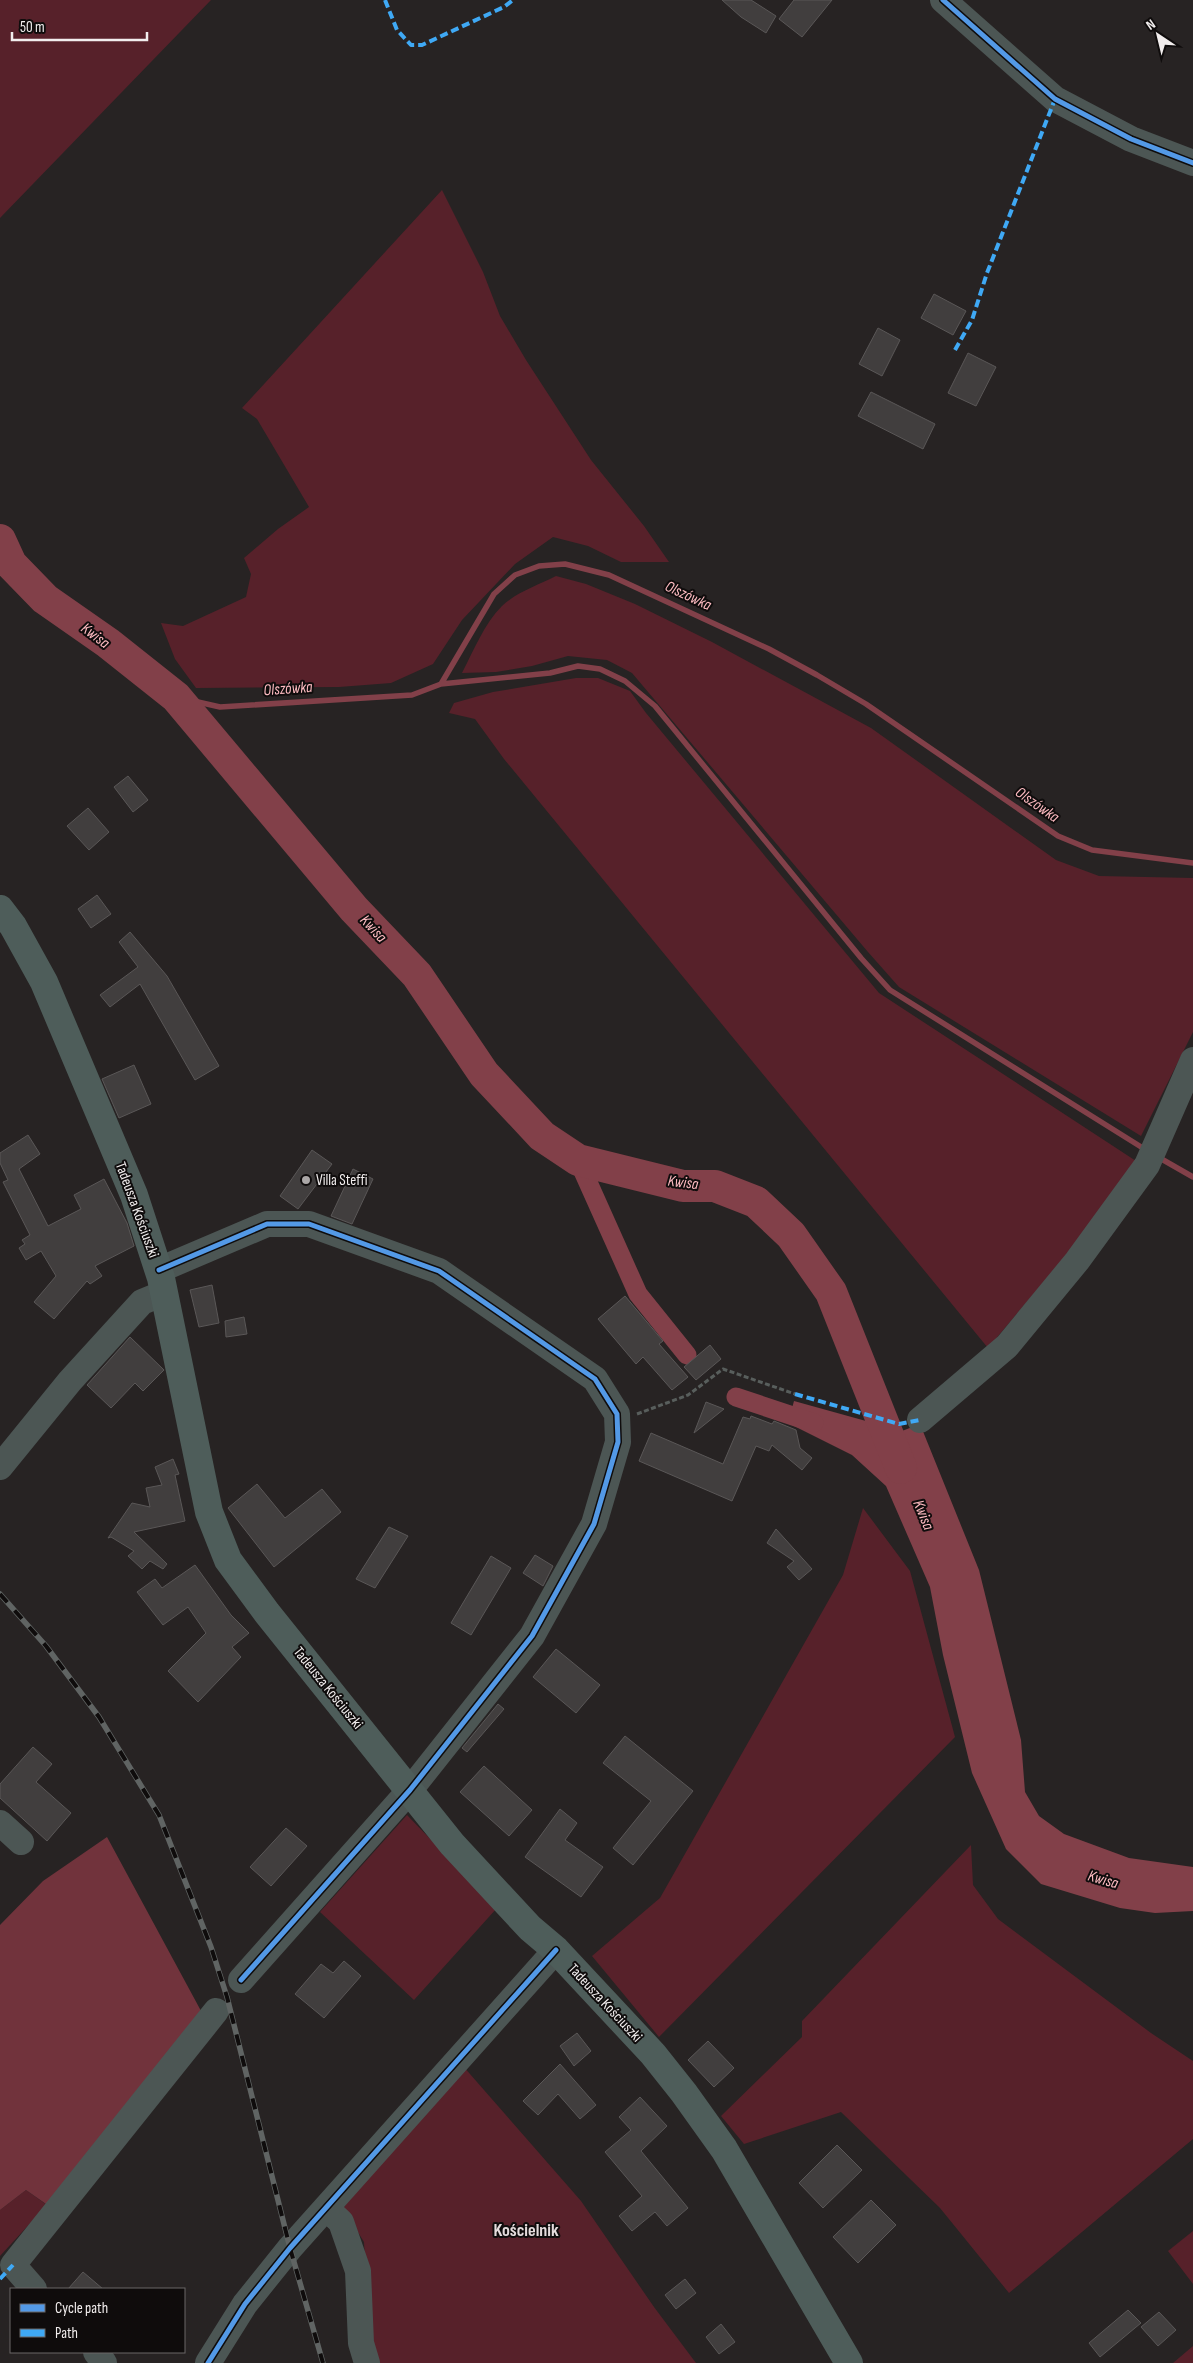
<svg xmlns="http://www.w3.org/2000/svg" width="1193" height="2363" font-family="'Sofia Sans Condensed',sans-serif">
<rect width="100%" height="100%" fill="#272323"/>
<path fill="#57212a" d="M 0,0 L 211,0 L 0,218 Z
M 442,190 L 483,272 L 500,316 L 526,360 L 591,460 L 644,526 L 669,562 L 621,562 L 588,546 L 553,537 L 515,564 L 462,620 L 433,664 L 391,683 L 339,687 L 196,688 L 175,659 L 161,623 L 183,626 L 246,597 L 251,574 L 244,558 L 278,529 L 309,507 L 257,419 L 242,408 Z
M 556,576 L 586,584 L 635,604 L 712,642 L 871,728 L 1056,860 L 1099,876 L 1193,878 L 1193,1032 L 1141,1136 L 899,987 L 868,952 L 632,673 L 607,660 L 568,656 L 532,666 L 496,672 L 462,673 C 474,650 484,624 502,606 C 517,592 538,585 556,576 Z
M 576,678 L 598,678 L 630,691 L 646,713 L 879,993 L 1136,1161 L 1080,1239 L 988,1348 L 504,759 L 475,719 L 449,713 L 454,703 L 493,692 Z
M 863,1508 L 910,1571 L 955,1737 L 659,2037 L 592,1956 L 660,1898 L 843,1575 Z
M 407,1815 L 497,1908 L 414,2000 L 320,1912 Z
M 971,1845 L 973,1885 L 998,1919 L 1151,2033 L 1193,2061 L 1193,2139 L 1009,2293 L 940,2208 L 841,2112 L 744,2144 L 721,2116 L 802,2037 L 802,2021 Z
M 463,2066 L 581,2201 L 654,2307 L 696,2363 L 379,2363 L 369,2324 L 364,2242 L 343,2208 Z
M 26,2190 L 47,2205 L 0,2256 L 0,2210 Z
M 1193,2231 L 1193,2284 L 1168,2251 Z
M 1193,2346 L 1193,2363 L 1173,2363 Z"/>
<path fill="#71333c" d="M 107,1837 L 207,2022 L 56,2211 L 26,2190 L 0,2210 L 0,1925 L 43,1881 Z"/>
<path fill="#824049" d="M 794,1401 L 902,1431 L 920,1424 L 979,1570 L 1021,1740 L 1025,1792 L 1039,1816 L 1064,1834 L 1129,1858 L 1193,1867 L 1193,1911 L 1155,1913 L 1120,1908 L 1041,1884 L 1006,1849 L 972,1773 L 943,1655 L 930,1587 L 886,1486 L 852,1455 L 788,1423 Z"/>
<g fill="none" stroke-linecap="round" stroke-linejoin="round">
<path stroke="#824049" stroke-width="5.5" d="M 441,684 L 550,673 L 578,666 L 600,669 L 625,681 L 655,706 L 861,958 L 890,990 L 1146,1150
M 176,697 L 220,707 L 412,695 L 441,684 L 494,594 L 515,575 L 539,566 L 565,564 L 609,575 L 769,649 L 817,675 L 866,704 L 1058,836 L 1092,850 L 1193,863
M 1158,1157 L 1193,1177"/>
<path stroke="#824049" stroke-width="19" d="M 578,1160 L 638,1294 L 687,1355
M 736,1397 L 814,1423"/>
<path stroke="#824049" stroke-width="32" d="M 0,540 L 11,564 L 45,599 L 108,643 L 176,697 L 354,909 L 417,975 L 484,1074 L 542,1136 L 578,1160 L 683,1186 L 715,1186 L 756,1202 L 791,1235 L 831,1292 L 901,1468"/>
</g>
<path fill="#413e3e" stroke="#5a5757" d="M 722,0 L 751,0 L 776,16 L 766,33 L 741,17 Z
M 794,0 L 832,0 L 802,37 L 779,19 Z
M 934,294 L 966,311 L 953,335 L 921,318 Z
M 878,328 L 900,340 L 882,376 L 859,364 Z
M 968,353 L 996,367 L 976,406 L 948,393 Z
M 871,392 L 935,424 L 923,449 L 858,416 Z
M 128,776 L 148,800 L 133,812 L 114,787 Z
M 88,808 L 109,832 L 89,850 L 67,826 Z
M 97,895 L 111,914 L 91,928 L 78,909 Z
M 130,932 L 167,976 L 219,1066 L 195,1080 L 140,984 L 110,1007 L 100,995 L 138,967 L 119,942 Z
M 134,1065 L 151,1104 L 119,1118 L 102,1079 Z
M 28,1135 L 40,1154 L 19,1169 L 48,1226 L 81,1209 L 74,1195 L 104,1179 L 127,1223 L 134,1246 L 95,1266 L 102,1276 L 90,1284 L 87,1281 L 54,1319 L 34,1302 L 56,1276 L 41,1251 L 26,1260 L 19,1248 L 25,1244 L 22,1240 L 30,1235 L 3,1182 L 8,1180 L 0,1163 L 0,1153 Z
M 312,1150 L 332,1164 L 298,1209 L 280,1196 Z
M 353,1169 L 373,1179 L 352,1224 L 331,1216 Z
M 212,1285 L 219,1323 L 199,1327 L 190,1290 Z
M 625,1296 L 663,1341 L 659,1344 L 688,1377 L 672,1390 L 643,1357 L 636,1364 L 598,1319 Z
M 244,1317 L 247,1334 L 226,1337 L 225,1321 Z
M 130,1337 L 164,1370 L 143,1391 L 135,1383 L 111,1408 L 87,1385 Z
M 710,1345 L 721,1359 L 696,1380 L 684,1367 Z
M 706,1402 L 724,1409 L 694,1433 Z
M 751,1416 L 772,1424 L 774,1421 L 796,1430 L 800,1448 L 812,1458 L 802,1470 L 772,1445 L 769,1451 L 756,1446 L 732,1501 L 639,1461 L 651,1433 L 723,1464 L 743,1417 L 750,1419 Z
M 173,1459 L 179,1474 L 175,1475 L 185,1521 L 134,1532 L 167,1564 L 163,1569 L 150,1561 L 142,1569 L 128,1556 L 134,1551 L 111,1537 L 108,1538 L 132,1503 L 150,1507 L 146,1488 L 162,1485 L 155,1467 Z
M 257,1484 L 285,1518 L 322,1489 L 341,1512 L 274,1567 L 228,1508 Z
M 389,1527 L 408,1536 L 375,1588 L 356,1579 Z
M 776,1529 L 812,1569 L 799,1580 L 787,1567 L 794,1561 L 767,1543 Z
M 535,1555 L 553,1566 L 543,1586 L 523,1573 Z
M 491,1556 L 511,1568 L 471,1635 L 451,1623 Z
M 195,1565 L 231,1615 L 249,1633 L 232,1647 L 241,1657 L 198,1702 L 168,1671 L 206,1633 L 188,1607 L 163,1625 L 137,1592 L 155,1579 L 162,1588 Z
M 556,1649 L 600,1685 L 576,1713 L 533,1677 Z
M 498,1704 L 504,1709 L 467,1752 L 462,1748 Z
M 625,1736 L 693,1791 L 633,1865 L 613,1848 L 651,1801 L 603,1763 Z
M 33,1747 L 52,1764 L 36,1782 L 71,1813 L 47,1841 L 0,1798 L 0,1784 Z
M 484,1766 L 532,1810 L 509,1836 L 460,1792 Z
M 560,1809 L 577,1823 L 565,1840 L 603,1867 L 581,1897 L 525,1857 Z
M 286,1828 L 307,1846 L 271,1886 L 250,1867 Z
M 344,1961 L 361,1976 L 324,2018 L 295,1994 L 321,1964 L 333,1973 Z
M 577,2033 L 591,2051 L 574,2066 L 560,2046 Z
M 708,2041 L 734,2068 L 714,2087 L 688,2060 Z
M 560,2064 L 596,2105 L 580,2119 L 558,2094 L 538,2115 L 523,2101 Z
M 640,2097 L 667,2126 L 641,2151 L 688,2208 L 667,2226 L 655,2212 L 632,2231 L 619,2216 L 642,2196 L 605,2152 L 631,2130 L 619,2117 Z
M 837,2145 L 862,2170 L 823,2208 L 799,2183 Z
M 871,2200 L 896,2225 L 858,2263 L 833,2237 Z
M 83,2272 L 103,2289 L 68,2289 Z
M 685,2279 L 696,2293 L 676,2309 L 665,2295 Z
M 1128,2310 L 1141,2323 L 1100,2357 L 1089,2343 Z
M 1159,2312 L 1176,2330 L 1158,2346 L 1141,2327 Z
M 721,2324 L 735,2342 L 719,2354 L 706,2337 Z"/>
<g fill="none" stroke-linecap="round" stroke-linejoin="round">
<path stroke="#585e5c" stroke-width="3" stroke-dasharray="5 2.5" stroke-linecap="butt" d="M 637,1414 L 688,1395 L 723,1369 L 795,1394"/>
<path stroke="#4c5654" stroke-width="26" d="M 943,0 L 1055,99 L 1131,139 L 1193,163
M 159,1270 L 267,1224 L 309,1224 L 439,1271 L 595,1379 L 617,1414 L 618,1442 L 594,1524 L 532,1636 L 410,1790 L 241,1980
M 920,1420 L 1007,1346 L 1077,1261 L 1147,1165 L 1193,1060
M 0,1467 L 70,1381 L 142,1302 L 164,1293
M 0,1823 L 21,1842
M 326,2208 L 341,2222 L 358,2271 L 361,2343 L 367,2363
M 34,2289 L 13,2265 L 216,2011
M 96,2352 L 104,2363
M 208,2363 L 245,2304 L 290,2248 L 556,1950"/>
<path stroke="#4e5d5a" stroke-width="28" d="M 0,909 L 13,926 L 44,982 L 134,1195 L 161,1278 L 209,1512 L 228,1560 L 267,1613 L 452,1844 L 530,1928 L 556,1950 L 653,2054 L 684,2093 L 724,2149 L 849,2363"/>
<g stroke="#606463" stroke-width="5.5">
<path id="rail" d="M 0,1594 L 46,1646 L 99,1717 L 159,1815 L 211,1947 L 227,1997 L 290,2248 L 323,2363"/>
</g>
<use href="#rail" stroke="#0f0c0c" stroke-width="4" stroke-dasharray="11" stroke-linecap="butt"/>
<path stroke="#3fa9f5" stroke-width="4" stroke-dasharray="8 4" stroke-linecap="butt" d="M 385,0 L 397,30 L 411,45 L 422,45 L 504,7 L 513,0
M 955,350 L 972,320 L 987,273 L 1055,99
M 795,1394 L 899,1424 L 920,1420
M 0,2279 L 13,2265"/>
<g stroke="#0f0c0c" stroke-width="8">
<path id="cycleway" d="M 943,0 L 1055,99 L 1131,139 L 1193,163
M 159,1270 L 267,1224 L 309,1224 L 439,1271 L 595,1379 L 617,1414 L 618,1442 L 594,1524 L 532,1636 L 410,1790 L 241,1980
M 208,2363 L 245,2304 L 290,2248 L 556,1950"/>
</g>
<use href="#cycleway" stroke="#5399e6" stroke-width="5"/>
</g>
<circle fill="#aba7a7" stroke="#0f0c0c" stroke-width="2" cx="306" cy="1180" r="5"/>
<g text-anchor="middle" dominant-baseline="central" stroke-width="4" stroke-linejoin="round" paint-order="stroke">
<g font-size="15" fill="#f2eeee" stroke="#0f0c0c" text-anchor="start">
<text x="316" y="1180">Villa Steffi</text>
</g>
<g font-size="15" fill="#f2eeee" stroke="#0f0c0c">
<text transform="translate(137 1210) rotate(70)">Tadeusza Kościuszki</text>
<text transform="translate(328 1688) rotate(51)">Tadeusza Kościuszki</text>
<text transform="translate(605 2003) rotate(47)">Tadeusza Kościuszki</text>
</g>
<g font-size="16" font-style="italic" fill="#fdbbc1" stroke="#0f0c0c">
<text transform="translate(688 596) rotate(25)">Olszówka</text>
<text transform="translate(95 636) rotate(37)">Kwisa</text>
<text transform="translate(288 689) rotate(-4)">Olszówka</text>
<text transform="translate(1037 805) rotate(35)">Olszówka</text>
<text transform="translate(373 929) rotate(47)">Kwisa</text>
<text transform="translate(683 1183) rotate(7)">Kwisa</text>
<text transform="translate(923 1515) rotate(68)">Kwisa</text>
<text transform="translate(1103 1880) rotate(16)">Kwisa</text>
</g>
<g font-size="18" font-weight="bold" fill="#e5dcdd" stroke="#0f0c0c">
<text x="526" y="2230">Kościelnik</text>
</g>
</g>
<rect x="10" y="2288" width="175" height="65" fill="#0f0c0c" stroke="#6a6666"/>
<rect x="20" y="2304" width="25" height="8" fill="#5399e6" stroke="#6a6666"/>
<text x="55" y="2313" font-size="15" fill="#f2eeee">Cycle path</text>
<rect x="20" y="2329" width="25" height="8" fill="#3fa9f5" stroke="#6a6666"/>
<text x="55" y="2338" font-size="15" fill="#f2eeee">Path</text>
<g transform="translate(1158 35) rotate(325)" stroke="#0f0c0c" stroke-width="4" paint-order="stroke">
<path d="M0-4L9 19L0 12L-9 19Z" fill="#f2eeee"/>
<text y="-8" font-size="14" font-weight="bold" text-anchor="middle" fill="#f2eeee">N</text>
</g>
<path d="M12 32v8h135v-8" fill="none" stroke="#f2eeee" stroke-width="2.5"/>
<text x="20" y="32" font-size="15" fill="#f2eeee" stroke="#0f0c0c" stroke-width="4" paint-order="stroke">50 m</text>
</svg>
